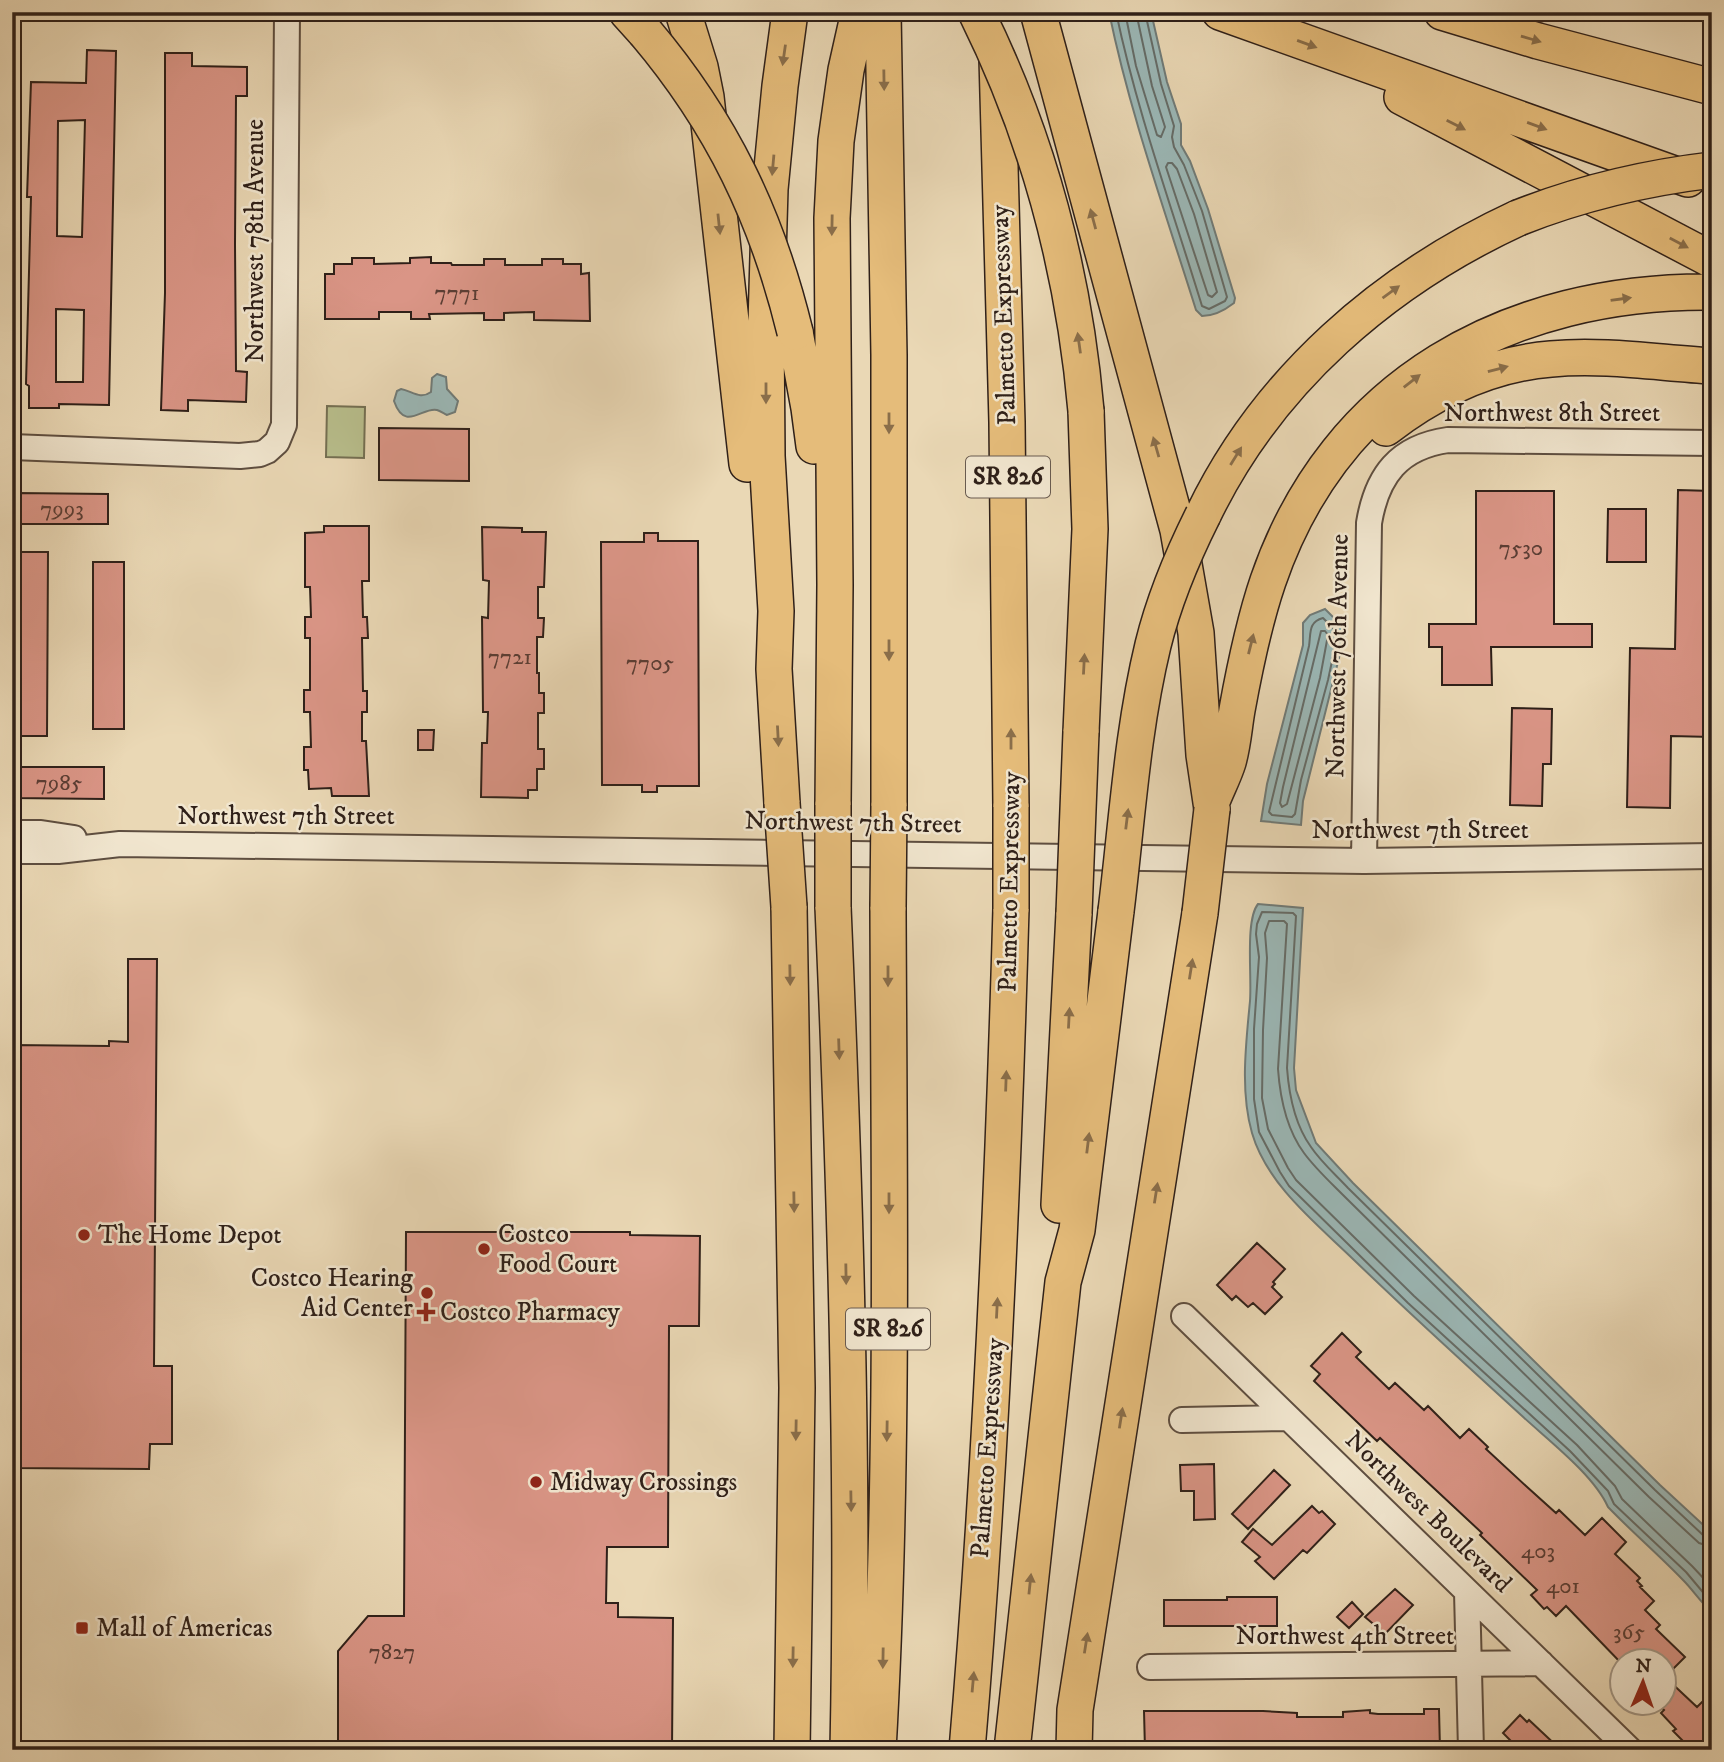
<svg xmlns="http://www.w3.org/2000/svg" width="1724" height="1762" font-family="'IM FELL DW Pica',serif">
<rect width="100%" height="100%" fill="#ead8b5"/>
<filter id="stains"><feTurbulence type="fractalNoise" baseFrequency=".00286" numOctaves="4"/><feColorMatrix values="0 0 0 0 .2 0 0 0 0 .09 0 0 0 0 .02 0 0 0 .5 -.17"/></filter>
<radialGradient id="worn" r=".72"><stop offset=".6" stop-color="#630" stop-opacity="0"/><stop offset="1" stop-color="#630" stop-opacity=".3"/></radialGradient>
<path fill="#b8be8c" stroke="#746f52" stroke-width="2" d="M 327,406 L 365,407 L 364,458 L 326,457 Z"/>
<path fill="#9bb8b7" stroke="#707b78" stroke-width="2" d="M 1109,12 L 1151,12 L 1167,82 L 1181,124 L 1181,145 L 1190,161 L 1208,209 L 1235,298 L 1234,303 C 1225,310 1214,316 1202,316 L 1196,310 C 1165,211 1130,114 1109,12 Z
M 437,374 L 446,377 L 447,389 L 458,401 L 455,412 L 447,415 C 443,413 440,411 437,410 C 423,406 405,433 394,401 L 397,391 L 401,389 C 412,391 420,400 431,392 L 432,378 Z
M 1325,609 L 1346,630 L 1303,801 L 1301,825 L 1261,821 L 1267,784 L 1303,645 L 1303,623 L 1310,615 Z
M 1258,904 L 1303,908 L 1294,1068 L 1296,1090 L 1316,1143 L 1353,1183 L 1660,1485 L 1712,1533 L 1712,1612 C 1700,1602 1694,1591 1683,1580 C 1659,1555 1632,1532 1608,1507 C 1594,1475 1548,1440 1521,1415 C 1465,1364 1409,1313 1354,1260 C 1317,1224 1267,1185 1252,1133 C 1240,1092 1246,1043 1250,1001 C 1252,976 1245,920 1258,904 Z"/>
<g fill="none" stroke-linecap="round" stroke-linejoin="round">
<path stroke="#656c68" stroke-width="2" d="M 1116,12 C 1137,112 1172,208 1202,306 L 1209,309 L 1225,301 L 1227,297 L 1202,211 L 1184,165 L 1174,147 L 1172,137 L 1174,126 L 1161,84 L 1145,12
M 1125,12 L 1136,66 L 1157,135 L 1161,137 L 1165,127 L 1152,86 L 1136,12
M 1168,163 L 1172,163 L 1177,169 L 1194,214 L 1217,292 L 1212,297 L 1208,295 L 1166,167 Z
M 1323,618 L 1338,633 L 1328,680 L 1301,780 L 1295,814 L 1292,817 L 1272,815 L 1269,812 L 1309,646 C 1311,633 1308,622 1323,618 Z
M 1321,631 L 1325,631 L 1328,635 L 1320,678 L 1287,804 L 1282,807 L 1280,803 L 1283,787 Z
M 1712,1538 L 1704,1536 L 1655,1490 L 1348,1188 C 1336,1175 1321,1162 1311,1147 C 1295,1125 1289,1095 1287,1068 L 1296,916 L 1293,913 L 1262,912 L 1257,924 L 1256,934 L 1259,957 L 1254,1029 L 1254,1099 L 1259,1132 L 1280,1172 L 1289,1186 L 1408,1303 L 1570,1451 L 1608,1491 L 1614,1504 L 1686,1572 L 1712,1603
M 1712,1547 L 1699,1543 L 1649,1497 L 1342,1194 C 1329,1181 1315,1168 1304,1153 C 1287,1130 1280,1097 1278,1069 L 1287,924 L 1284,921 L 1269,921 L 1265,933 L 1267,958 L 1263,1030 L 1262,1098 L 1268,1129 L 1288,1168 L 1296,1180 L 1414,1296 L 1577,1445 L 1615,1486 L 1622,1499 L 1692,1566 L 1707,1582 L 1712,1592"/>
</g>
<path fill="#da9586" stroke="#2f2019" stroke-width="2" fill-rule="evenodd" d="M 87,50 L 116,51 L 109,405 L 59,404 L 59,408 L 29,408 L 29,386 L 26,384 L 31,197 L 27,197 L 31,82 L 86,83 ZM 85,120 L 82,237 L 57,236 L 58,121 ZM 56,309 L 84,310 L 83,382 L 56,382 Z
M 165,53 L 192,53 L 192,66 L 247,67 L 247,96 L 236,96 L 235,244 L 236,371 L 247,372 L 246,402 L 188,400 L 188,411 L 161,410 L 165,293 Z
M 431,257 L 431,263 L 451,263 L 452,265 L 484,265 L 484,259 L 505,259 L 505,265 L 542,265 L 542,259 L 563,259 L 563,264 L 581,264 L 581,274 L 589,273 L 590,321 L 534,320 L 534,312 L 504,313 L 504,320 L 484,320 L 484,313 L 429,314 L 430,319 L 411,319 L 411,312 L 379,312 L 379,319 L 325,319 L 325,274 L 334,274 L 334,264 L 352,264 L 352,258 L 374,258 L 374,264 L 410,263 L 410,258 Z
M 379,428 L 469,429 L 469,481 L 379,480 Z
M 1678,490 L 1712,491 L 1712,737 L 1671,736 L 1670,808 L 1627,807 L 1630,648 L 1675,649 Z
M 1476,491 L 1554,491 L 1554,624 L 1592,624 L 1592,647 L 1491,647 L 1492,685 L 1442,685 L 1442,647 L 1429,647 L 1429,624 L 1476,624 Z
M 17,493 L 108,494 L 108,524 L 16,524 Z
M 1608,509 L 1646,509 L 1646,562 L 1607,562 Z
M 324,526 L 369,526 L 369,581 L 362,581 L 363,617 L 367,617 L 368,638 L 362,638 L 363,691 L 367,691 L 367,712 L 362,712 L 362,741 L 366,741 L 369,796 L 332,796 L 331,788 L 309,789 L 308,770 L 304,770 L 304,747 L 311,747 L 310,712 L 304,712 L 304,690 L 310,690 L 310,638 L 305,638 L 305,617 L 311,617 L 310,587 L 305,587 L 305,533 L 324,532 Z
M 482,527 L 522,528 L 522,532 L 546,532 L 544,587 L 538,587 L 538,618 L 544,618 L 543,637 L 537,637 L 537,673 L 539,673 L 539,693 L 544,693 L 544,713 L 538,713 L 538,749 L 544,749 L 544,769 L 537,769 L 537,790 L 528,790 L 528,798 L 481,797 L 482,743 L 487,743 L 488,712 L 483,712 L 482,617 L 488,618 L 489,581 L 483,580 Z
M 644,533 L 658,533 L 658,541 L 698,541 L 699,786 L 657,786 L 657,792 L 642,792 L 642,785 L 602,785 L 601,542 L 644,542 Z
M 16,552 L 48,552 L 47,736 L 15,736 Z
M 93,562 L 124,562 L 124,729 L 93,729 Z
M 1512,708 L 1552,709 L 1551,764 L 1543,764 L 1542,806 L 1510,805 Z
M 418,730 L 434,730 L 433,750 L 418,750 Z
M 13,767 L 104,767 L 104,799 L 13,798 Z
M 128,959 L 157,959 L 154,1366 L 172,1366 L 172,1444 L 150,1444 L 149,1469 L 12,1468 L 12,1045 L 109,1046 L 109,1041 L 128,1042 Z
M 406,1232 L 630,1232 L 630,1235 L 700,1236 L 699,1326 L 669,1326 L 668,1547 L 607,1547 L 606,1603 L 618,1603 L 618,1617 L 673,1618 L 672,1750 L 338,1750 L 338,1651 L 368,1616 L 404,1616 Z
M 1257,1243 L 1285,1269 L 1273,1282 L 1275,1284 L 1272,1287 L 1282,1297 L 1265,1314 L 1253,1303 L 1248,1307 L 1236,1296 L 1232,1300 L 1217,1285 Z
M 1342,1333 L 1361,1352 L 1356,1357 L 1389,1389 L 1395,1383 L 1424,1410 L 1428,1406 L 1460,1438 L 1469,1429 L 1488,1447 L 1486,1449 L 1526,1486 L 1556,1513 L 1559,1510 L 1585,1535 L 1602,1518 L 1626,1542 L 1615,1554 L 1640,1578 L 1637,1581 L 1642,1586 L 1640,1587 L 1654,1601 L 1645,1610 L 1660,1625 L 1656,1629 L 1685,1657 L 1665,1677 L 1697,1707 L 1703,1701 L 1712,1709 L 1712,1746 L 1708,1750 L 1696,1750 L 1689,1743 L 1687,1745 L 1673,1731 L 1676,1729 L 1661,1713 L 1664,1710 L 1657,1703 L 1664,1703 L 1664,1661 L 1622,1661 L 1622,1664 L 1566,1606 L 1556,1616 L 1547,1607 L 1544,1609 L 1531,1595 L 1537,1590 L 1480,1535 L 1482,1533 L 1380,1438 L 1377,1441 L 1314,1381 L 1320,1374 L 1311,1366 Z
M 1214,1464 L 1215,1519 L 1194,1520 L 1194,1491 L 1181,1491 L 1180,1465 Z
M 1274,1470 L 1290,1485 L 1248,1529 L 1232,1514 Z
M 1312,1506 L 1319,1513 L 1322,1511 L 1335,1524 L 1307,1553 L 1303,1550 L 1274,1579 L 1255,1561 L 1260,1557 L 1242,1542 L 1253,1529 L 1272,1545 Z
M 1395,1589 L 1413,1605 L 1385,1634 L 1365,1617 Z
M 1227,1597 L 1277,1597 L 1277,1626 L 1164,1626 L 1164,1600 L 1227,1600 Z
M 1352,1602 L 1363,1614 L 1349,1628 L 1337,1617 Z
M 1424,1709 L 1439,1709 L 1440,1750 L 1353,1750 L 1352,1744 L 1325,1744 L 1325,1750 L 1145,1750 L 1144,1711 L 1263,1711 L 1297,1713 L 1297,1717 L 1343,1717 L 1343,1712 L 1370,1710 L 1370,1713 L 1378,1714 L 1424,1714 Z
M 1520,1715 L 1527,1722 L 1529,1720 L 1561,1750 L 1500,1750 L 1510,1740 L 1503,1733 Z"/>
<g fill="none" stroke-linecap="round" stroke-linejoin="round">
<g stroke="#5e4e40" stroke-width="28">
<path id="minor" d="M 12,447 L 240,456 L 260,454 L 267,451 L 277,442 L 284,425 L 287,12
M 12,833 L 41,833 L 74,838
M 12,851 L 58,851 L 120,844 L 191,845 L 1364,861 L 1712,856
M 1364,861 L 1369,523 C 1377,475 1399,447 1448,440 L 1712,443
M 1184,1316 L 1630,1750
M 1182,1420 L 1288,1418
M 1467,1592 L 1471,1750
M 1150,1667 L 1541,1663"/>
</g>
<g stroke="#2f2019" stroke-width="38">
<path id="highway" d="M 627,12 L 645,32
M 683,12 L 700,67 L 706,97 L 747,464
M 883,12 L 889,355 L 889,806
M 1038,12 L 1178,530 L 1196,633 L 1204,755 L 1212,809
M 1220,12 L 1688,179
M 1442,12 L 1538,41 L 1712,87
M 997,58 L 1007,422 L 1011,807
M 1402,97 L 1712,260
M 795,332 L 809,408 L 814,446
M 1386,428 C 1434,391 1490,364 1551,359 C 1604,354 1659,363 1712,366
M 1203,515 C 1268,380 1384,280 1518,218
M 1081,732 L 1090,529 L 1086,411
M 1212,801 C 1217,788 1224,775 1228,762 C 1233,745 1234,727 1237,710 C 1245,666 1254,622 1268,581 C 1336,383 1510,290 1712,292
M 782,803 L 774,669 L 776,611 L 767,456 L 766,324 L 770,189 L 780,86 L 790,12
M 833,805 L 835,585 L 832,218 L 836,141 L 846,70 L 859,12
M 789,907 L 797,1388 L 792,1750
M 833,907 C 845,1188 854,1469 848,1750
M 1059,1205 L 1074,913
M 878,1750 C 894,1470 889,1188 888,907
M 967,1750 C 991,1470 1003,1190 1011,909
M 1012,1750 L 1063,1282 L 1077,1230 L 1116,911
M 1074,1750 L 1075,1710 L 1200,913"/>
</g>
<use href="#minor" stroke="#f1e6cf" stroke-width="24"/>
<use href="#highway" stroke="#e5bc7a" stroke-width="35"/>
<g stroke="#2f2019" stroke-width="38" stroke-linecap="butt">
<path id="highway-bridge" d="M 976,12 C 1038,137 1074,272 1086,411
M 645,32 C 722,123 767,217 795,332
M 1518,218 C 1581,193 1644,178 1712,170
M 782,803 L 789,907
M 833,907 L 833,805
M 888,907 L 889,806
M 1011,909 L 1011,807
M 1116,911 C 1127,822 1132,732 1153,645 C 1164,600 1182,557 1203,515
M 1074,913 L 1081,732
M 1200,913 L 1212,809"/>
</g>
<use href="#highway-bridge" stroke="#e5bc7a" stroke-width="35"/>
</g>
<defs><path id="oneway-solid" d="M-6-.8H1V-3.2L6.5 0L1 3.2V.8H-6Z" transform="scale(1.75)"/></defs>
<g fill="#8a6e4a">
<use href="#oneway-solid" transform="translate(1531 39) rotate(16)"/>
<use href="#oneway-solid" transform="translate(1307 44) rotate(20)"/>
<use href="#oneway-solid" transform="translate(784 55) rotate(98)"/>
<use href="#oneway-solid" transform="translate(884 80) rotate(89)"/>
<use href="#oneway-solid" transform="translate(1456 125) rotate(27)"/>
<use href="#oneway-solid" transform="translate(1537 126) rotate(20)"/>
<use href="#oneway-solid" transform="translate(773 165) rotate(95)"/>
<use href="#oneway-solid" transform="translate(1093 219) rotate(-105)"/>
<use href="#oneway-solid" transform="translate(719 224) rotate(84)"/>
<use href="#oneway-solid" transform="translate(832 225) rotate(91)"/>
<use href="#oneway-solid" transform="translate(1679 243) rotate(28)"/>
<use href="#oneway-solid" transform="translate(1391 292) rotate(-36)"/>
<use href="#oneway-solid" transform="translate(1621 299) rotate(-8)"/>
<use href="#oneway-solid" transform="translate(1079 343) rotate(-98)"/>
<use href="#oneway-solid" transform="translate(1498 369) rotate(-15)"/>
<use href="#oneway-solid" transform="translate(1412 381) rotate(-38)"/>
<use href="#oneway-solid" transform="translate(766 393) rotate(90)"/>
<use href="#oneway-solid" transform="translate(889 423) rotate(90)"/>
<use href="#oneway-solid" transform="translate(1156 447) rotate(-106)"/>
<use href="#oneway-solid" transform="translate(1236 456) rotate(-58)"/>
<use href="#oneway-solid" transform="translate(1251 644) rotate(-76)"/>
<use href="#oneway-solid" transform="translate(889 650) rotate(90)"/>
<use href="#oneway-solid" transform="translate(1084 664) rotate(-87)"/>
<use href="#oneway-solid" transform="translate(778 736) rotate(87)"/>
<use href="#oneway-solid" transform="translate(1011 739) rotate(-90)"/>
<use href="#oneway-solid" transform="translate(1127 819) rotate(-83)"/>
<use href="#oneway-solid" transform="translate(1191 969) rotate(-81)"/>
<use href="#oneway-solid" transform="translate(790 975) rotate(89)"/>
<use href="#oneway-solid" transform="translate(888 976) rotate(90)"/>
<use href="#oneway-solid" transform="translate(1069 1018) rotate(-87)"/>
<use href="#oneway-solid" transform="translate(839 1049) rotate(88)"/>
<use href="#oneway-solid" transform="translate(1006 1081) rotate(-88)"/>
<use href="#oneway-solid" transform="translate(1088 1143) rotate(-83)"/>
<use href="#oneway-solid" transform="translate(1156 1193) rotate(-81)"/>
<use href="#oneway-solid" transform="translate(794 1202) rotate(89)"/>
<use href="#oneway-solid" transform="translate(889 1203) rotate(90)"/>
<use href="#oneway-solid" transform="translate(846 1274) rotate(89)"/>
<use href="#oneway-solid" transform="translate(997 1308) rotate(-87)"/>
<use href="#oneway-solid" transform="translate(1121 1418) rotate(-81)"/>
<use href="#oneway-solid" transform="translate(796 1430) rotate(91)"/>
<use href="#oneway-solid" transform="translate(887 1431) rotate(91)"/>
<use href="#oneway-solid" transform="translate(851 1501) rotate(89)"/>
<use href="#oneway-solid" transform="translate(1030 1584) rotate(-84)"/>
<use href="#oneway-solid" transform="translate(1086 1643) rotate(-81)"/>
<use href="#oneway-solid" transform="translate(793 1657) rotate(91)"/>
<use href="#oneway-solid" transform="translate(883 1658) rotate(91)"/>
<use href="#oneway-solid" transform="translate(973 1682) rotate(-85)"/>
</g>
<g fill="#8f2418" stroke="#f1e6cf" stroke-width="2.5">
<circle cx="84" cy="1235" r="7"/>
<circle cx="484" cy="1249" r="7"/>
<circle cx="427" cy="1293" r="7"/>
<path d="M422.5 1301.5h7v7h7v7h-7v7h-7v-7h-7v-7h7z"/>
<circle cx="536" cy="1482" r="7"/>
<rect x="75" y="1621" width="14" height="14" rx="3.5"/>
</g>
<g text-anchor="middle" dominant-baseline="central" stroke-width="5" stroke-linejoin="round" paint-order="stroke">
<g font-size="23" fill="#5a3d34">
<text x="457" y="293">7771</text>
<text x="62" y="509">7993</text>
<text x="1521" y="548">7530</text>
<text x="510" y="657">7721</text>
<text x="650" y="663">7705</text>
<text x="59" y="783">7985</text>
<text x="1538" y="1551">403</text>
<text x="1563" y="1586">401</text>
<text x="1629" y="1632">365</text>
<text x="392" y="1652">7827</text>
</g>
<g fill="#f1e6cf" stroke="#695b50" stroke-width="2">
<rect x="966" y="456.5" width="84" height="41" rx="5"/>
<rect x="846" y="1308.5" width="84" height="41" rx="5"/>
</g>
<g font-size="24" font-weight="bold" fill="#2f2019">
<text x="1008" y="477">SR 826</text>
<text x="888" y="1329">SR 826</text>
</g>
<g font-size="26" fill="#2f2019" stroke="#f1e6cf">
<text transform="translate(255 241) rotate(-90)">Northwest 78th Avenue</text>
<text transform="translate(1004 315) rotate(-92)">Palmetto Expressway</text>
<text x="1552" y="413">Northwest 8th Street</text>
<text transform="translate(1338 656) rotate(-89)">Northwest 76th Avenue</text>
<text x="286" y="816">Northwest 7th Street</text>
<text transform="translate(853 823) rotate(1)">Northwest 7th Street</text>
<text x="1420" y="830">Northwest 7th Street</text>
<text transform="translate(1010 882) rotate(-89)">Palmetto Expressway</text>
<text transform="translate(988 1448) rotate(-86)">Palmetto Expressway</text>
<text transform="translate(1428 1512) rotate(44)">Northwest Boulevard</text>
<text x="1345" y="1636">Northwest 4th Street</text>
</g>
<g font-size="26" fill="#2f2019" stroke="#f1e6cf" text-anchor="start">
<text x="498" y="1234">Costco<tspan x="498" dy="30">Food Court</tspan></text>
<text x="98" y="1235">The Home Depot</text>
<text x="413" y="1278" text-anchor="end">Costco Hearing<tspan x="413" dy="30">Aid Center</tspan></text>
<text x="440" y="1312">Costco Pharmacy</text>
<text x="550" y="1482">Midway Crossings</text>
<text x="96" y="1628">Mall of Americas</text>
</g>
</g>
<rect width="1724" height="1762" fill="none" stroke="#ead8b5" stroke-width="42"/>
<rect x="14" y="14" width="1696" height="1734" fill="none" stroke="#2f2019" stroke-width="3.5"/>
<rect x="21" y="21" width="1682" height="1720" fill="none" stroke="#2f2019" stroke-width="2"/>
<g transform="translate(1643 1682) rotate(2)"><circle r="33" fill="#f1e6cf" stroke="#a39786" stroke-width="2"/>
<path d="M0-5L12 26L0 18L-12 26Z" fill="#8f2418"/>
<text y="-10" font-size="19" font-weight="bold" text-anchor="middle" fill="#2f2019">N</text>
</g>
<rect width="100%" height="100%" filter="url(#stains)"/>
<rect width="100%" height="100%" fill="url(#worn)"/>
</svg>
